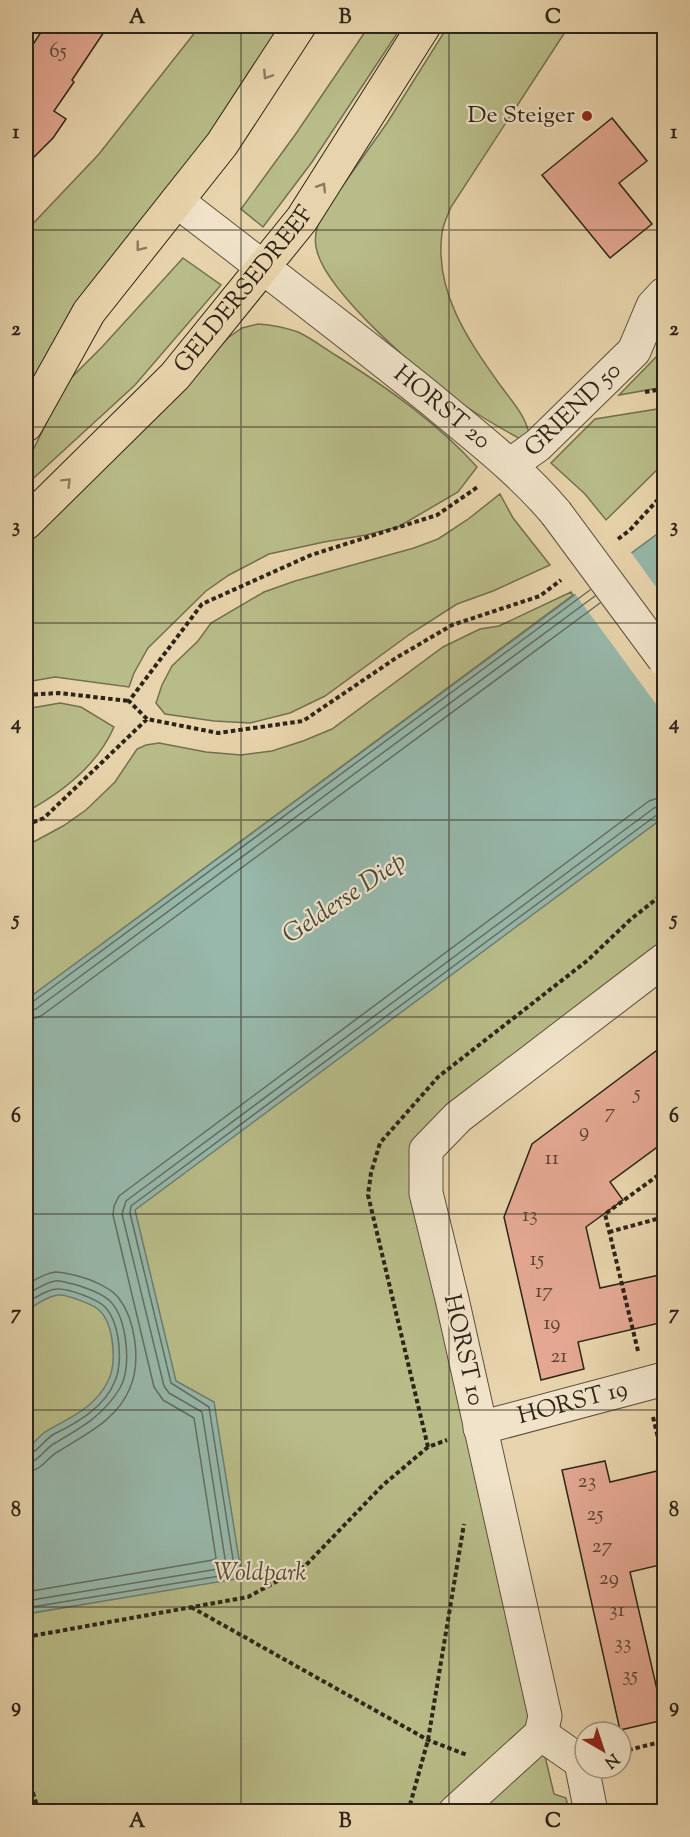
<svg xmlns="http://www.w3.org/2000/svg" width="690" height="1837" font-family="'Sorts Mill Goudy',serif">
<rect width="100%" height="100%" fill="#e8d4ac"/>
<filter id="stains"><feTurbulence type="fractalNoise" baseFrequency=".00333" numOctaves="4"/><feColorMatrix values="0 0 0 0 .2 0 0 0 0 .09 0 0 0 0 .02 0 0 0 .5 -.17"/></filter>
<radialGradient id="worn" r=".72"><stop offset=".6" stop-color="#630" stop-opacity="0"/><stop offset="1" stop-color="#630" stop-opacity=".3"/></radialGradient>
<path fill="#b8bc88" stroke="#727050" stroke-width="1.5" d="M 200,26 L 296,26 L 26,400 L 26,231 L 99,154 Z
M 369,26 L 402,26 L 312,162 L 263,227 L 241,209 L 295,135 Z
M 448,26 L 569,26 L 451,207 C 448,215 443,224 442,233 C 434,291 468,340 500,385 C 515,405 529,419 531,445 C 508,432 485,420 464,405 C 427,380 327,293 317,251 C 313,238 317,224 324,212 L 387,123 Z
M 183,258 L 221,285 L 135,385 L 26,485 L 26,465 L 65,384 L 102,347 Z
M 258,324 C 272,325 284,327 298,332 C 311,338 324,348 337,356 C 386,387 438,423 477,467 L 458,492 L 398,527 L 366,535 L 324,542 L 269,554 L 229,575 L 206,591 L 148,648 L 134,673 L 129,687 L 55,677 L 26,682 L 26,536 L 100,467 L 229,337 L 242,328 Z
M 664,349 L 664,387 L 619,395 L 658,355 Z
M 664,408 L 664,463 L 606,520 L 585,494 L 551,463 L 595,419 Z
M 500,494 L 513,518 L 550,565 L 493,591 L 457,604 L 410,634 L 325,696 L 290,713 L 250,723 L 214,721 L 165,714 L 156,703 L 162,685 L 172,666 L 198,641 L 211,623 L 264,592 L 295,581 L 414,548 L 438,539 L 467,520 Z
M 571,592 L 573,595 L 102,944 L 664,697 L 664,952 L 417,1148 L 537,1723 L 554,1794 L 566,1798 L 569,1811 L 26,1812 L 26,846 L 63,826 L 86,810 L 115,782 L 137,749 L 146,745 L 159,743 L 206,752 L 241,755 L 272,751 L 303,741 L 332,729 L 443,647 L 480,629 L 499,626 Z
M 60,703 L 81,707 L 114,727 C 97,766 63,792 26,812 L 26,709 Z"/>
<path fill="#97b8ab" stroke="#6d7d71" stroke-width="1.5" d="M 664,529 L 664,817 L 135,1210 L 176,1381 L 214,1402 L 242,1578 L 26,1614 L 26,1451 C 32,1445 38,1437 45,1432 C 69,1418 95,1408 108,1381 C 117,1364 114,1325 100,1311 C 95,1305 66,1294 58,1295 C 48,1296 33,1306 26,1312 L 26,1000 Z"/>
<path fill="#e8d4ac" d="M 630,551 L 664,598 L 664,715 L 573,591 Z"/>
<g fill="none" stroke-linecap="round" stroke-linejoin="round">
<path stroke="#626e62" stroke-width="1.5" d="M 26,1004 L 31,1003 L 590,590
M 26,1012 L 36,1009 L 595,596
M 26,1021 L 41,1016 L 600,603
M 26,1285 C 35,1280 45,1273 55,1272 C 62,1272 70,1274 78,1276 C 90,1279 109,1287 118,1297 C 136,1320 141,1362 130,1388 C 117,1420 86,1434 59,1451 C 46,1458 42,1471 26,1472
M 26,1295 C 34,1290 45,1283 55,1281 C 60,1280 67,1283 73,1284 C 84,1287 101,1293 110,1301 C 127,1318 132,1367 120,1388 C 104,1415 81,1428 55,1443 C 44,1449 39,1462 26,1463
M 26,1304 C 33,1298 49,1289 58,1289 C 70,1289 97,1299 105,1307 C 120,1323 123,1362 115,1381 C 105,1407 77,1423 54,1434 C 44,1440 36,1454 26,1455
M 26,1592 L 213,1560 L 216,1558 L 194,1418 L 163,1400 L 154,1387 L 113,1215 L 114,1206 L 119,1196 L 649,801 L 664,796
M 26,1601 L 224,1568 L 226,1565 L 202,1412 L 169,1393 L 164,1386 L 122,1214 L 126,1201 L 654,808 L 664,805
M 26,1608 L 232,1574 L 235,1572 L 209,1407 L 171,1383 L 130,1213 L 131,1206 L 658,814 L 664,813"/>
</g>
<path fill="#e4a892" stroke="#2d2419" stroke-width="1.5" d="M 45,26 L 108,26 L 72,80 L 74,82 L 54,111 L 66,119 L 53,138 L 26,165 L 26,55 Z
M 612,118 L 647,161 L 619,183 L 652,224 L 610,258 L 542,175 Z
M 664,1045 L 664,1142 L 610,1182 L 623,1200 L 586,1227 L 600,1288 L 664,1274 L 664,1322 L 578,1342 L 584,1369 L 541,1380 L 504,1217 L 532,1144 Z
M 605,1461 L 610,1482 L 657,1471 L 664,1505 L 664,1564 L 630,1572 L 664,1720 L 620,1730 L 562,1470 Z"/>
<g fill="none" stroke-linecap="round" stroke-linejoin="round">
<g stroke="#5c503e" stroke-width="35">
<g id="minor">
<path id="s1" d="M 177,201 C 262,267 348,332 432,400 C 475,436 520,470 556,513"/>
<path id="s2" d="M 510,465 L 538,445 L 634,351 L 653,306 L 664,294"/>
<path id="s3" d="M 480,1428 L 664,1379"/>
<path d="M 541,1734 L 581,1762 L 591,1812"/>
<path d="M 455,1812 L 541,1734 L 545,1716 L 452,1299 L 426,1193 L 426,1150 L 458,1117 L 664,960"/>
</g>
</g>
<g stroke="#2d2419" stroke-width="35">
<g id="major">
<path d="M 26,425 L 89,312 L 222,144 L 299,26"/>
<path id="s4" d="M 26,523 L 175,376 L 302,219 L 424,26"/>
</g>
</g>
<path stroke="#2d2419" stroke-width="4" stroke-dasharray="4.5 3" stroke-linecap="butt" d="M 645,392 L 664,389
M 618,539 L 630,530 L 664,493
M 26,695 L 59,693 L 129,701
M 147,719 L 129,701 L 202,604 L 311,555 L 437,515 L 479,486
M 26,825 L 44,818 L 147,719 L 218,733 L 303,721 L 396,658 L 452,625 L 540,596 L 561,580
M 609,1232 L 664,1217
M 638,1351 L 605,1214 L 664,1171
M 653,1417 L 664,1462
M 428,1447 L 368,1195 L 371,1173 L 380,1143 L 438,1077 L 588,960 L 631,919 L 664,893
M 191,1607 L 428,1740 L 467,1755
M 26,1637 L 248,1597 L 305,1566 L 383,1485 L 428,1447 L 447,1440
M 621,1752 L 664,1741
M 26,1771 L 39,1812
M 408,1812 L 428,1740 L 464,1524"/>
<use href="#minor" stroke="#f0e3c9" stroke-width="33"/>
<use href="#major" stroke="#e8d4ac" stroke-width="33"/>
<g stroke="#5c503e" stroke-width="35" stroke-linecap="butt">
<path id="minor-bridge" d="M 556,513 L 664,659"/>
</g>
<use href="#minor-bridge" stroke="#f0e3c9" stroke-width="33"/>
</g>
<defs><path id="oneway-chevron" d="M-2-3.5L2.5 0L-2 3.5" fill="none" stroke-width="1.6" stroke-linecap="round" stroke-linejoin="round" transform="scale(1.5)"/></defs>
<g stroke="#8a7c62">
<use href="#oneway-chevron" transform="translate(267 75) rotate(123)"/>
<use href="#oneway-chevron" transform="translate(322 187) rotate(-58)"/>
<use href="#oneway-chevron" transform="translate(140 247) rotate(128)"/>
<use href="#oneway-chevron" transform="translate(67 482) rotate(-45)"/>
</g>
<path fill="none" stroke="#2d2419" stroke-width="1.5" stroke-opacity="0.55" d="M 241,26 L 241,1812M 449,26 L 449,1812M 26,230 L 664,230M 26,427 L 664,427M 26,623 L 664,623M 26,820 L 664,820M 26,1017 L 664,1017M 26,1214 L 664,1214M 26,1410 L 664,1410M 26,1607 L 664,1607"/>
<circle fill="#8f2418" stroke="#f0e3c9" stroke-width="2" cx="587" cy="116" r="6"/>
<g text-anchor="middle" dominant-baseline="central" stroke-width="4.5" stroke-linejoin="round" paint-order="stroke">
<g font-size="21" fill="#5b4537">
<text x="58" y="52">65</text>
<text x="637" y="1094">5</text>
<text x="610" y="1113">7</text>
<text x="584" y="1132">9</text>
<text x="552" y="1159">11</text>
<text x="530" y="1216">13</text>
<text x="537" y="1260">15</text>
<text x="544" y="1292">17</text>
<text x="552" y="1324">19</text>
<text x="559" y="1357">21</text>
<text x="587" y="1482">23</text>
<text x="595" y="1515">25</text>
<text x="602" y="1547">27</text>
<text x="609" y="1579">29</text>
<text x="617" y="1611">31</text>
<text x="623" y="1644">33</text>
<text x="630" y="1676">35</text>
</g>
<g font-size="24" fill="#2d2419" stroke="#f0e3c9" text-anchor="end">
<text x="575" y="116">De Steiger</text>
</g>
<g font-size="24" fill="#2d2419" stroke="#f0e3c9">
<text stroke="none"><textPath href="#s4" startOffset="320">GELDERSEDREEF</textPath></text>
<text stroke="none"><textPath href="#s2" startOffset="84">GRIEND 50</textPath></text>
<text stroke="none"><textPath href="#s1" startOffset="336">HORST 20</textPath></text>
<text transform="translate(463 1350) rotate(77)">HORST 10</text>
<text stroke="none"><textPath href="#s3" startOffset="96">HORST 19</textPath></text>
</g>
<g font-size="24" font-style="italic" fill="#504a35" stroke="#f0e3c9">
<text x="260" y="1574">Woldpark</text>
</g>
<g font-size="26" font-style="italic" fill="#48493e" stroke="#f0e3c9">
<text transform="translate(345 899) rotate(-34)">Gelderse Diep</text>
</g>
</g>
<rect width="690" height="1837" fill="none" stroke="#e8d4ac" stroke-width="66"/>
<g transform="translate(603 1750) rotate(141)"><circle r="28" fill="#f0e3c9" stroke="#a29783" stroke-width="1.5"/>
<path d="M0-4.5L10 22L0 15L-10 22Z" fill="#8f2418"/>
<text y="-9" font-size="16" font-weight="bold" text-anchor="middle" fill="#2d2419">N</text>
</g>
<rect x="33" y="33" width="624" height="1771" fill="none" stroke="#2d2419" stroke-width="2"/>
<g font-size="20" text-anchor="middle" font-weight="bold" fill="#2d2419">
<text x="137" y="23">A</text>
<text x="345" y="23">B</text>
<text x="553" y="23">C</text>
<text x="16" y="138">1</text>
<text x="674" y="138">1</text>
<text x="16" y="335">2</text>
<text x="674" y="335">2</text>
<text x="16" y="532">3</text>
<text x="674" y="532">3</text>
<text x="16" y="729">4</text>
<text x="674" y="729">4</text>
<text x="16" y="925">5</text>
<text x="674" y="925">5</text>
<text x="16" y="1122">6</text>
<text x="674" y="1122">6</text>
<text x="16" y="1319">7</text>
<text x="674" y="1319">7</text>
<text x="16" y="1516">8</text>
<text x="674" y="1516">8</text>
<text x="16" y="1712">9</text>
<text x="674" y="1712">9</text>
<text x="137" y="1827">A</text>
<text x="345" y="1827">B</text>
<text x="553" y="1827">C</text>
</g>
<rect width="100%" height="100%" filter="url(#stains)"/>
<rect width="100%" height="100%" fill="url(#worn)"/>
</svg>
